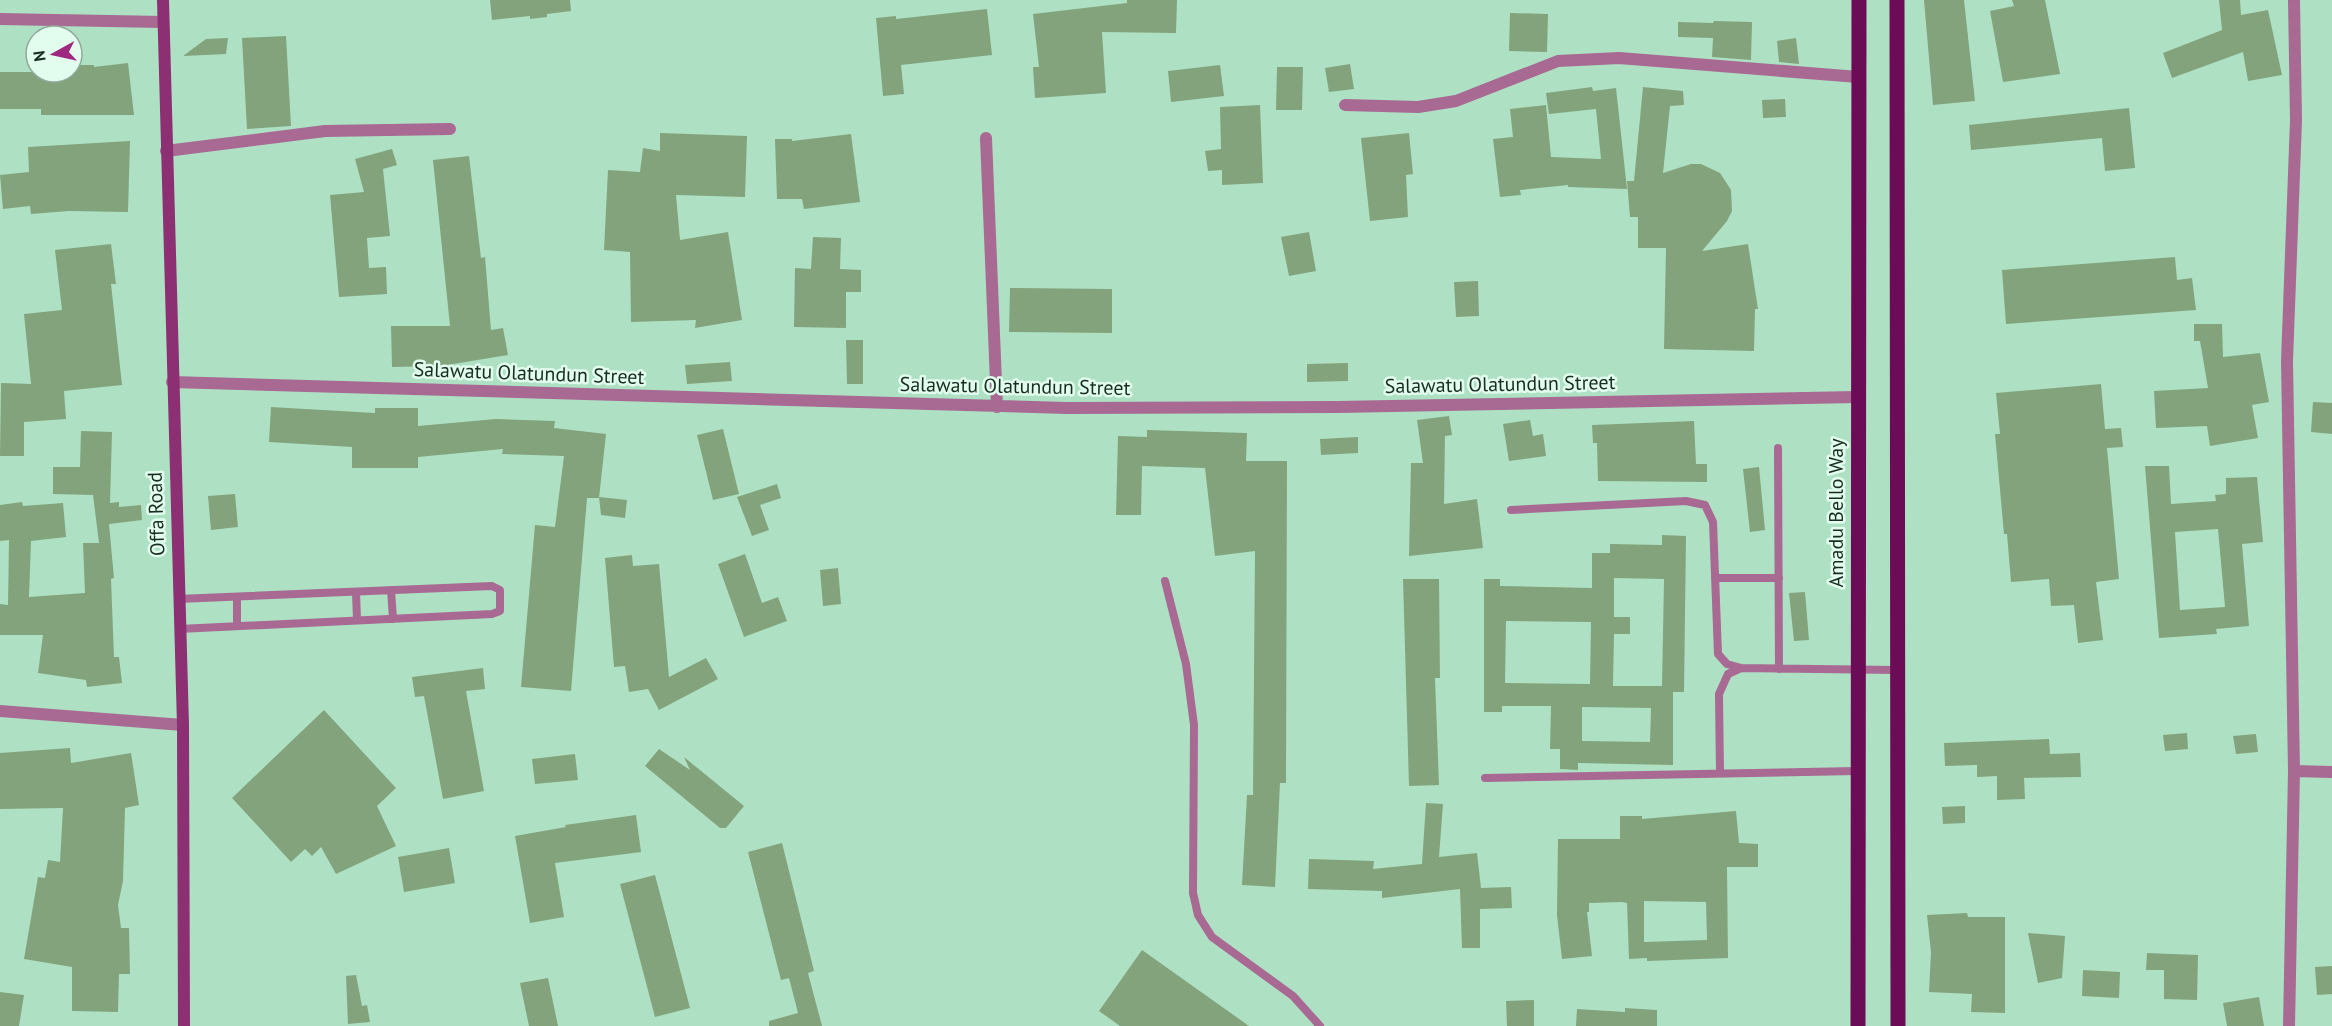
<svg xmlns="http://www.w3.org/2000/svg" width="2332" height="1026" font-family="'PT Sans',sans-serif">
<rect width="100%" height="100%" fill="#aee1c4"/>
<path fill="#83a37c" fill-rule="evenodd" d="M 490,0 L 570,0 L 571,11 L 547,14 L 547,17 L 530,19 L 530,16 L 492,20 Z
M 1127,0 L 1177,0 L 1176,33 L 1102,32 L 1106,93 L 1035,98 L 1033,67 L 1039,67 L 1033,14 L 1127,3 Z
M 1924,0 L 1964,0 L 1975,101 L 1933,105 Z
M 2012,0 L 2045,0 L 2060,74 L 2003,82 L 1990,11 L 2014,6 Z
M 2219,0 L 2240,0 L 2241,15 L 2268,10 L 2282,75 L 2248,81 L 2243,52 L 2172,78 L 2163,53 L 2222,30 Z
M 987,9 L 992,55 L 901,65 L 904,94 L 883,96 L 876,18 L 896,16 L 896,19 Z
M 1510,13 L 1548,14 L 1547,52 L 1509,51 Z
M 1714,21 L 1752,22 L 1751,60 L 1712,57 L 1713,38 L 1678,37 L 1678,22 L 1713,23 Z
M 286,36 L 291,126 L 247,129 L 242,38 Z
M 228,38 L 226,54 L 183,56 L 206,39 Z
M 1796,38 L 1799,64 L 1779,62 L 1777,41 Z
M 128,63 L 134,115 L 41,115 L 41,109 L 0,109 L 0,72 L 72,72 L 72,65 L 94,65 L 94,67 Z
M 1350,64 L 1354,89 L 1329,92 L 1325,68 Z
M 1220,65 L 1224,96 L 1171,102 L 1168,71 Z
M 1277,67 L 1303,67 L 1302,110 L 1276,110 Z
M 1592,87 L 1593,91 L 1616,88 L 1627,189 L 1568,187 L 1568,185 L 1520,190 L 1521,195 L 1500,197 L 1493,139 L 1513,137 L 1510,109 L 1546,105 L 1551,157 L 1601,159 L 1596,109 L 1549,114 L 1546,93 Z
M 1643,87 L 1683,91 L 1684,105 L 1670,106 L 1663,173 L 1691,164 L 1701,164 L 1720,173 L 1731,190 L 1732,211 L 1727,221 L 1702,251 L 1748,244 L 1758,309 L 1755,309 L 1754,351 L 1664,349 L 1666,248 L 1638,248 L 1638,217 L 1630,217 L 1627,181 L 1634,181 Z
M 1785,99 L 1786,117 L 1763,118 L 1762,100 Z
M 1260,105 L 1263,183 L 1222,185 L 1222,170 L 1208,171 L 1205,151 L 1221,149 L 1220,107 Z
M 2129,108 L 2135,168 L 2105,171 L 2102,138 L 1971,150 L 1969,125 Z
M 660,133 L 747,136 L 745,197 L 676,195 L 680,240 L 728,232 L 742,320 L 695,328 L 696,320 L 631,322 L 630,252 L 604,250 L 608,170 L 640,172 L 643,148 L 660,151 Z
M 1409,133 L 1413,174 L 1406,175 L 1408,217 L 1370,221 L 1361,138 Z
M 851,134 L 860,202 L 804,209 L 802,199 L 777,199 L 775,139 L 792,139 L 792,141 Z
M 130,141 L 128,212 L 69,211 L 31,214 L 30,206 L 3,209 L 0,175 L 29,172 L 28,147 Z
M 392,149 L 397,165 L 383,169 L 390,236 L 367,238 L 369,268 L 386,267 L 387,294 L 339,297 L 330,195 L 364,192 L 355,159 Z
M 469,156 L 481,258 L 485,257 L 491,330 L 503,328 L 508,355 L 441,366 L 392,367 L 391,326 L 450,326 L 433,160 Z
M 1309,232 L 1316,271 L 1289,276 L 1281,237 Z
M 813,237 L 841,238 L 840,269 L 861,270 L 861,292 L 846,292 L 846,328 L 794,327 L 795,268 L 811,269 Z
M 111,244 L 116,284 L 111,284 L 122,385 L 64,391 L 66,419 L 24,422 L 24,456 L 0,456 L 1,383 L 31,384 L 24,314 L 62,310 L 55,250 Z
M 2175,257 L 2177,280 L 2192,278 L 2196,310 L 2006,324 L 2002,270 Z
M 1478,281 L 1479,316 L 1456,317 L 1454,282 Z
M 1010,288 L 1112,289 L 1112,333 L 1009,332 Z
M 2194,324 L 2222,324 L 2223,357 L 2260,353 L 2269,402 L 2252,405 L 2258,438 L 2210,446 L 2207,426 L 2156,428 L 2154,391 L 2208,388 L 2200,341 L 2194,341 Z
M 846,340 L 863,340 L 863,384 L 847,384 Z
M 730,362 L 732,381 L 687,384 L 685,365 Z
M 1348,363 L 1348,381 L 1307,382 L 1307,364 Z
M 2101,384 L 2105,429 L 2121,428 L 2123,447 L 2107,448 L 2119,579 L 2096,582 L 2103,640 L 2078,643 L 2074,605 L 2051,606 L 2049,579 L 2011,582 L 2007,534 L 2004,534 L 1995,434 L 2000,434 L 1996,393 Z
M 2313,402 L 2332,403 L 2332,434 L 2311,432 Z
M 271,407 L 375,413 L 375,408 L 418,408 L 418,426 L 496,419 L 555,421 L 554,428 L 606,434 L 599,498 L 587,498 L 571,691 L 521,687 L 535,525 L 555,527 L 564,456 L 502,454 L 503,449 L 418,457 L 418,468 L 352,468 L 352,447 L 269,442 Z
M 1449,416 L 1452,435 L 1445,436 L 1444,504 L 1477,499 L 1483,548 L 1409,556 L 1411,463 L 1423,463 L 1417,420 Z
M 1530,420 L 1533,436 L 1543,434 L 1546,456 L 1509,461 L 1503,424 Z
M 1694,421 L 1696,464 L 1707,464 L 1707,482 L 1598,481 L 1597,443 L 1593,443 L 1592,425 Z
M 723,429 L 739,494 L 713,500 L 697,435 Z
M 1147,430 L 1247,433 L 1246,461 L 1287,461 L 1286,783 L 1280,783 L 1275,887 L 1242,885 L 1247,795 L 1253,795 L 1255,551 L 1215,556 L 1205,468 L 1142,466 L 1141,515 L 1116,515 L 1118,436 L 1147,437 Z
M 81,431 L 112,432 L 110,503 L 119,502 L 119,507 L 141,505 L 142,520 L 109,524 L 114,578 L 111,579 L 114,657 L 119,657 L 122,683 L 87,687 L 86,680 L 38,673 L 43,635 L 0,635 L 0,604 L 8,605 L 9,540 L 0,541 L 0,505 L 22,502 L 23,506 L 63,503 L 66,537 L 31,541 L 29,597 L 85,593 L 83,543 L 99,543 L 93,495 L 53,494 L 53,467 L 80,467 Z
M 1358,437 L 1358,453 L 1321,455 L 1320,439 Z
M 2145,466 L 2169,466 L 2171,504 L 2216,501 L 2215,495 L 2226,494 L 2226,478 L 2257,477 L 2263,542 L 2242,544 L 2249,626 L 2216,629 L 2217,634 L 2159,638 ZM 2218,529 L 2225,607 L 2180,610 L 2175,532 Z
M 1759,467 L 1765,530 L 1750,532 L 1743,469 Z
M 777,484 L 781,498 L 760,505 L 769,530 L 752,536 L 737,497 Z
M 235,494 L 238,527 L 211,530 L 208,496 Z
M 599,497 L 627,500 L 625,518 L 601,515 Z
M 1662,535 L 1686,536 L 1684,692 L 1673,692 L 1673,765 L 1578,763 L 1578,770 L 1560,769 L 1560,749 L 1550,749 L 1551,706 L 1502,706 L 1502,712 L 1484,712 L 1484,579 L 1500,579 L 1500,586 L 1592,588 L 1592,553 L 1610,553 L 1610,544 L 1662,545 ZM 1614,578 L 1664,579 L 1662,686 L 1613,686 L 1614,634 L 1630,634 L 1630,617 L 1614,617 ZM 1506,621 L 1591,622 L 1590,684 L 1505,683 ZM 1582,707 L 1651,708 L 1650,742 L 1582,741 Z
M 745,554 L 762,603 L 778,597 L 787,621 L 744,637 L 718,564 Z
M 632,555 L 633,566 L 659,564 L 669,677 L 706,658 L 718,679 L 659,710 L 648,689 L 629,692 L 625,666 L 614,667 L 605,558 Z
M 838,568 L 841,604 L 823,606 L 820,570 Z
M 1403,579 L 1439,579 L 1440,678 L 1435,678 L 1439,785 L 1409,786 Z
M 1805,592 L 1809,640 L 1794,641 L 1789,593 Z
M 483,668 L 485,689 L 466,691 L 484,791 L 443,799 L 424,696 L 415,697 L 412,677 Z
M 324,710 L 396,788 L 377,806 L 396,846 L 336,874 L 321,847 L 312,856 L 305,849 L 291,862 L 232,798 Z
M 2187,733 L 2188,749 L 2165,751 L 2163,735 Z
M 2256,734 L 2258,752 L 2236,754 L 2233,736 Z
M 2049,739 L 2050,754 L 2080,753 L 2081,777 L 2024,778 L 2025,799 L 1997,800 L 1997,776 L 1977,777 L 1977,765 L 1945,766 L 1944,743 Z
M 70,748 L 71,763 L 131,753 L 139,805 L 125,808 L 123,881 L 118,905 L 121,928 L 129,928 L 130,974 L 119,974 L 118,1012 L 72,1011 L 72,967 L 24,959 L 38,877 L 45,878 L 48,860 L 60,862 L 63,808 L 0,809 L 0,753 Z
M 659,749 L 690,770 L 684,757 L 744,806 L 726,828 L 720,828 L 645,766 Z
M 575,754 L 578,780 L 535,784 L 532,759 Z
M 1426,803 L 1443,804 L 1439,857 L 1477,853 L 1481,888 L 1511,887 L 1512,908 L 1480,909 L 1480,948 L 1462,948 L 1460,889 L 1382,898 L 1382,891 L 1308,889 L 1309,859 L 1374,861 L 1373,869 L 1422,864 Z
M 1965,806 L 1965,823 L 1943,824 L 1942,807 Z
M 1736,811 L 1739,843 L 1758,844 L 1758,867 L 1727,867 L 1728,958 L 1647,961 L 1647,958 L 1629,959 L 1627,903 L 1622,902 L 1589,903 L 1589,912 L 1587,912 L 1592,956 L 1562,959 L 1557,915 L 1558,839 L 1620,839 L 1620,816 L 1642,816 L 1642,819 ZM 1644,901 L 1706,902 L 1707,940 L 1644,942 Z
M 636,815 L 641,852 L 555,863 L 564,917 L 530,923 L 515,836 L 566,827 L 565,825 Z
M 782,843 L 814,971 L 808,973 L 822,1026 L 769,1026 L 769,1021 L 798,1013 L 789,978 L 781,980 L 748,852 Z
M 449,848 L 455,883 L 404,892 L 398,857 Z
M 655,875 L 690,1008 L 655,1017 L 620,884 Z
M 1967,913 L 1968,917 L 2005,917 L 2005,1013 L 1971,1012 L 1972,994 L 1929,992 L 1931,952 L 1927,915 Z
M 2028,933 L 2065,936 L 2062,978 L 2038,983 Z
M 1142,950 L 1249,1026 L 1120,1026 L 1099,1011 Z
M 2147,953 L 2198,955 L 2197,1000 L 2164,999 L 2164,970 L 2146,970 Z
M 2332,966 L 2332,994 L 2317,995 L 2315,967 Z
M 2083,970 L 2120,972 L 2119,998 L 2082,996 Z
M 356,975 L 362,1006 L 367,1005 L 370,1022 L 348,1024 L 346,976 Z
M 548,978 L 558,1026 L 529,1026 L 520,983 Z
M 0,992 L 24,995 L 19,1026 L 0,1026 Z
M 2259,997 L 2264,1026 L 2227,1026 L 2223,1003 Z
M 1534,1000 L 1534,1026 L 1507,1026 L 1506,1001 Z
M 1625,1008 L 1657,1010 L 1657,1026 L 1576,1026 L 1577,1009 L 1625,1012 Z"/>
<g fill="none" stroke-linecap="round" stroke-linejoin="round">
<path stroke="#a86993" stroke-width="8" d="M 1778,448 L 1779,669
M 1511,510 L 1686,501 L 1705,505 L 1713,522 L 1718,654 L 1727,664 L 1741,668 L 1896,670
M 1715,578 L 1779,578
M 1165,581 L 1186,664 L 1194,725 L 1193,893 L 1198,915 L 1212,937 L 1293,996 L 1320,1026
M 391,590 L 393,619
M 356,592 L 357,620
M 237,597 L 237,626
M 178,599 L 492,586 L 500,590 L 500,611 L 492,614 L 179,629
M 1720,773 L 1719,694 L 1728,674 L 1741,668
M 1485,778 L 1857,771"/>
<path stroke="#a86993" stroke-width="12" d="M 0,19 L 163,22
M 1345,105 L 1418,107 L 1456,101 L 1558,61 L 1619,58 L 1858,77
M 986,138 L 997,407
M 166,151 L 325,131 L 450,129
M 172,382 L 1067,408 L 1338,407 L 1857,397
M 0,711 L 183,725
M 2294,771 L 2332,772
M 2289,1026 L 2294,771 L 2287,361 L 2296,120 L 2294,0"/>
<path stroke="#8c2f73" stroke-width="12" d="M 163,0 L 183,725 L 184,1026"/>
<path stroke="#6c0b56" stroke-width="15" d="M 1897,0 L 1898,1026
M 1858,1026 L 1859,0"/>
</g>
<g text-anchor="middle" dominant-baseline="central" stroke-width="5" stroke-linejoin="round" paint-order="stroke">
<g font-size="20" fill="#182c21" stroke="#e2fced">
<text transform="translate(529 373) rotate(2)">Salawatu Olatundun Street</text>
<text transform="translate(1500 384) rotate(-1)">Salawatu Olatundun Street</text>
<text transform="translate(1015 386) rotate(1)">Salawatu Olatundun Street</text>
<text transform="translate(1836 513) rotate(-90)">Amadu Bello Way</text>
<text transform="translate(156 514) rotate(-92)">Offa Road</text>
</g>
</g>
<g transform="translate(54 54) rotate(262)"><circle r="28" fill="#e2fced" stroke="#91a99b" stroke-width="1.5"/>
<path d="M0-4.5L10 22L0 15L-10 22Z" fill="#9f2881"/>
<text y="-9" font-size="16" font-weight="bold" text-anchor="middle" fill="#182c21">N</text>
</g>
</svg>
